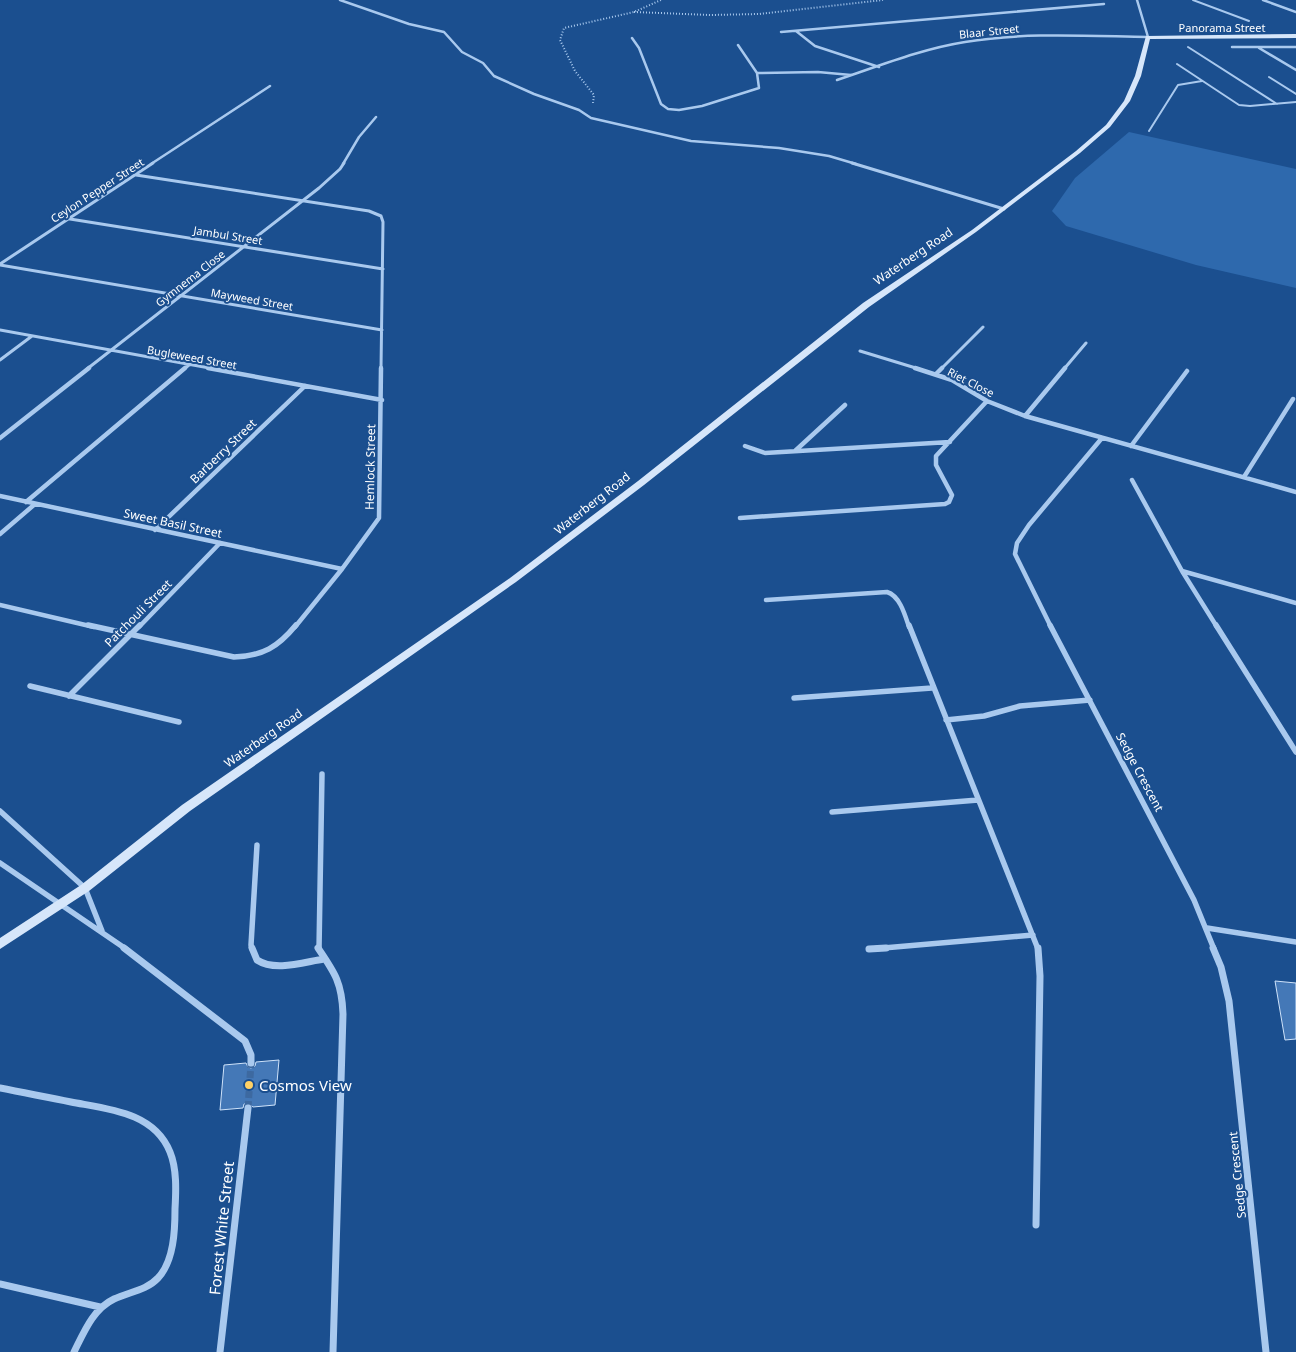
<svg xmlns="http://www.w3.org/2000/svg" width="1296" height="1352" font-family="'Noto Sans',sans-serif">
<rect width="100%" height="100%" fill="#1b4f8f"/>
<path fill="#2e69ad" d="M 1129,132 L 1296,169 L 1296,288 L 1196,265 L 1066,226 L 1052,211 L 1075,178 Z"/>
<path fill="#4478b7" stroke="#cfe3fa" d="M 1275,981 L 1296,983 L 1296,1039 L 1285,1040 Z
M 279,1060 L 275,1105 L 253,1107 L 248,1103 L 244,1104 L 243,1108 L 220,1110 L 224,1065 L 246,1063 L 248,1067 L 251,1068 L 255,1066 L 256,1062 Z"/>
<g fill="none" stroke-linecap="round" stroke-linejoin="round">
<path stroke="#3d69a0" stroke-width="7" stroke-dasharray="7 3" stroke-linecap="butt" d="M 248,1108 L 251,1063"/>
<path stroke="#a9c9ee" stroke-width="2" stroke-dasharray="1 2" stroke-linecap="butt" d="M 634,12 L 710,15 L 759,14 L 883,0
M 593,103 L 594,95 L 575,71 L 560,40 L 564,28 L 634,12 L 661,0"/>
<path stroke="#a9c9ee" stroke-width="2" d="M 1193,0 L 1249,21
M 1188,47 L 1277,104
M 1177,64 L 1239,105 L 1250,106 L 1296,102
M 1269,77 L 1296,94
M 1149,131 L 1178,85 L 1202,81"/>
<path stroke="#a9c9ee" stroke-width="2.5" d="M 340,0 L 409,24 L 444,32 L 462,52 L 483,63 L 494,76 L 534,94 L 579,110 L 591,118 L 691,141 L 779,148 L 829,156 L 856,164
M 1263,0 L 1296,12
M 796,31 L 815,46 L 879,67
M 781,32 L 1104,4
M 632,38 L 639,48 L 661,104 L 668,109 L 679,110 L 702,106 L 759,88 L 757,73 L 738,45
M 1232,47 L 1296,47
M 1259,48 L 1296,70
M 757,73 L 818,72 L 851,75
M 837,80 C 879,66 921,49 965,42 C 1025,32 1087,36 1148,37 L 1137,0
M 151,164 L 270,86
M 343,164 L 359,137 L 376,117"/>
<path stroke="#a9c9ee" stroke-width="3" d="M 852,163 L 1004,209
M 136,175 L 369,211 L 381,216 L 383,222 L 381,369
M 70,219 L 383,269
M 0,264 L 153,163
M 0,265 L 382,330
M 0,330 L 215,369
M 860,351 L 919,369
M 0,360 L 32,336
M 87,369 L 319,188 L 340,169 L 344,163
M 184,369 L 189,365
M 941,369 L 983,327
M 1064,369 L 1086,343"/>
<path stroke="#a9c9ee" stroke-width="4.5" d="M 208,368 L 382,400
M 915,368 L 952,380 L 987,401 L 1025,416 L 1296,492
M 936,374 L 942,368
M 1025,416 L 1065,368
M 0,438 L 89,368
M 745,446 L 765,453 L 950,442
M 1131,446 L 1187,371
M 795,451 L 845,405
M 1244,477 L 1293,399
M 1132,480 L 1182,571 L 1217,627
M 0,496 L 342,569
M 26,502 L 185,368
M 740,518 L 945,504 L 949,502 L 952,495 L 936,465 L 936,456 L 987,401
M 155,530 L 305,386
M 0,534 L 35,504
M 1182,571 L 1296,603
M 766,600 L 887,592 C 900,596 905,615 909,627
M 0,605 L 94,627
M 139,627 L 220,543
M 295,627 L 342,569 L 379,518 L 381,368
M 1051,627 L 1015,554 L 1017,543 L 1029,525 L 1102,438"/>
<path stroke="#a9c9ee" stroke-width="5.5" d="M 88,625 L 234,657 C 263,656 278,647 296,625
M 909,625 L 1038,949
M 1050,625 L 1194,900 L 1214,949
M 1216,625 L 1296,752
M 30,686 L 179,722
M 69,696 L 140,625
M 794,698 L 932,688
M 946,720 L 984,716 L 1020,706 L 1090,700
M 0,811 L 85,888 L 102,931
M 832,812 L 978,800
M 0,863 L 126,949
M 1207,928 L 1296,942
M 252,949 L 251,945 L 257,845
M 319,949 L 322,774
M 872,949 L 1033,935"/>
<path stroke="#a9c9ee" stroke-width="7" d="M 124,948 L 245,1041 L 251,1055 L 251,1063
M 252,948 L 257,960 C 275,972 304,962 324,959
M 318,948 C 335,973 342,983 343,1014 L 333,1352
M 1213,948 L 1221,967 L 1229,1001 L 1266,1352
M 869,949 L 886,948
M 0,1088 C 24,1093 47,1097 71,1102 C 108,1109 154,1112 170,1152 C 177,1169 176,1191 175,1209 C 175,1230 174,1261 158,1278 C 147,1290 129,1292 114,1299 C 93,1309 84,1332 74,1352
M 1036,1225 L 1040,976 L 1038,948
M 0,1284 L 100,1307
M 220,1352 L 248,1108"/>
<path fill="#d6e6fa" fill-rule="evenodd" d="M 1296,34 L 1296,38 L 1150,39 L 1141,76 L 1130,101 L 1110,127 L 1080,153 L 976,232 L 869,307 L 644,485 L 516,582 L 190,811 L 89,891 L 0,949 L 0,938 L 81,885 L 182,805 L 510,578 L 638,481 L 863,303 L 972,230 L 1076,151 L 1106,125 L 1124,101 L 1135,76 L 1146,36 Z"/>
</g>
<circle fill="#ffd166" stroke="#1b4f8f" stroke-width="2" cx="249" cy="1085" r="5"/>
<g text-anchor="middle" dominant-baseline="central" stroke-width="4" stroke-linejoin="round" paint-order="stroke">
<g font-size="11" fill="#fff" stroke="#1b4f8f">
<text x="1222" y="27">Panorama Street</text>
<text transform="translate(989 31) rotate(-6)">Blaar Street</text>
<text transform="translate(97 190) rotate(-33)">Ceylon Pepper Street</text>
<text transform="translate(228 235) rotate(9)">Jambul Street</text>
<text transform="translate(190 278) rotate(-38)">Gymnema Close</text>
<text transform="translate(252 299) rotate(10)">Mayweed Street</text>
<text transform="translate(192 357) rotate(10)">Bugleweed Street</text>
<text transform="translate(971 382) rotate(27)">Riet Close</text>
</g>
<g font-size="12" fill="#fff" stroke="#1b4f8f">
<text transform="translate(913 256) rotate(-34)">Waterberg Road</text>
<text transform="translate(223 451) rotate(-44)">Barberry Street</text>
<text transform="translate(370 467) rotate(-89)">Hemlock Street</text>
<text transform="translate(592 503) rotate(-38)">Waterberg Road</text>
<text transform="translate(173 523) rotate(12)">Sweet Basil Street</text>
<text transform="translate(138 613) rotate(-45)">Patchouli Street</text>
<text transform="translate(263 738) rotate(-35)">Waterberg Road</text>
<text transform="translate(1140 772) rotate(62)">Sedge Crescent</text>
<text transform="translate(1237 1175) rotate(-96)">Sedge Crescent</text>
</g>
<g font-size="15" fill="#fff" stroke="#1b4f8f" text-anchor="start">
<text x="259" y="1085">Cosmos View</text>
</g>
<g font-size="15" fill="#fff" stroke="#1b4f8f">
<text transform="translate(221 1228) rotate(-84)">Forest White Street</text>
</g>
</g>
</svg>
